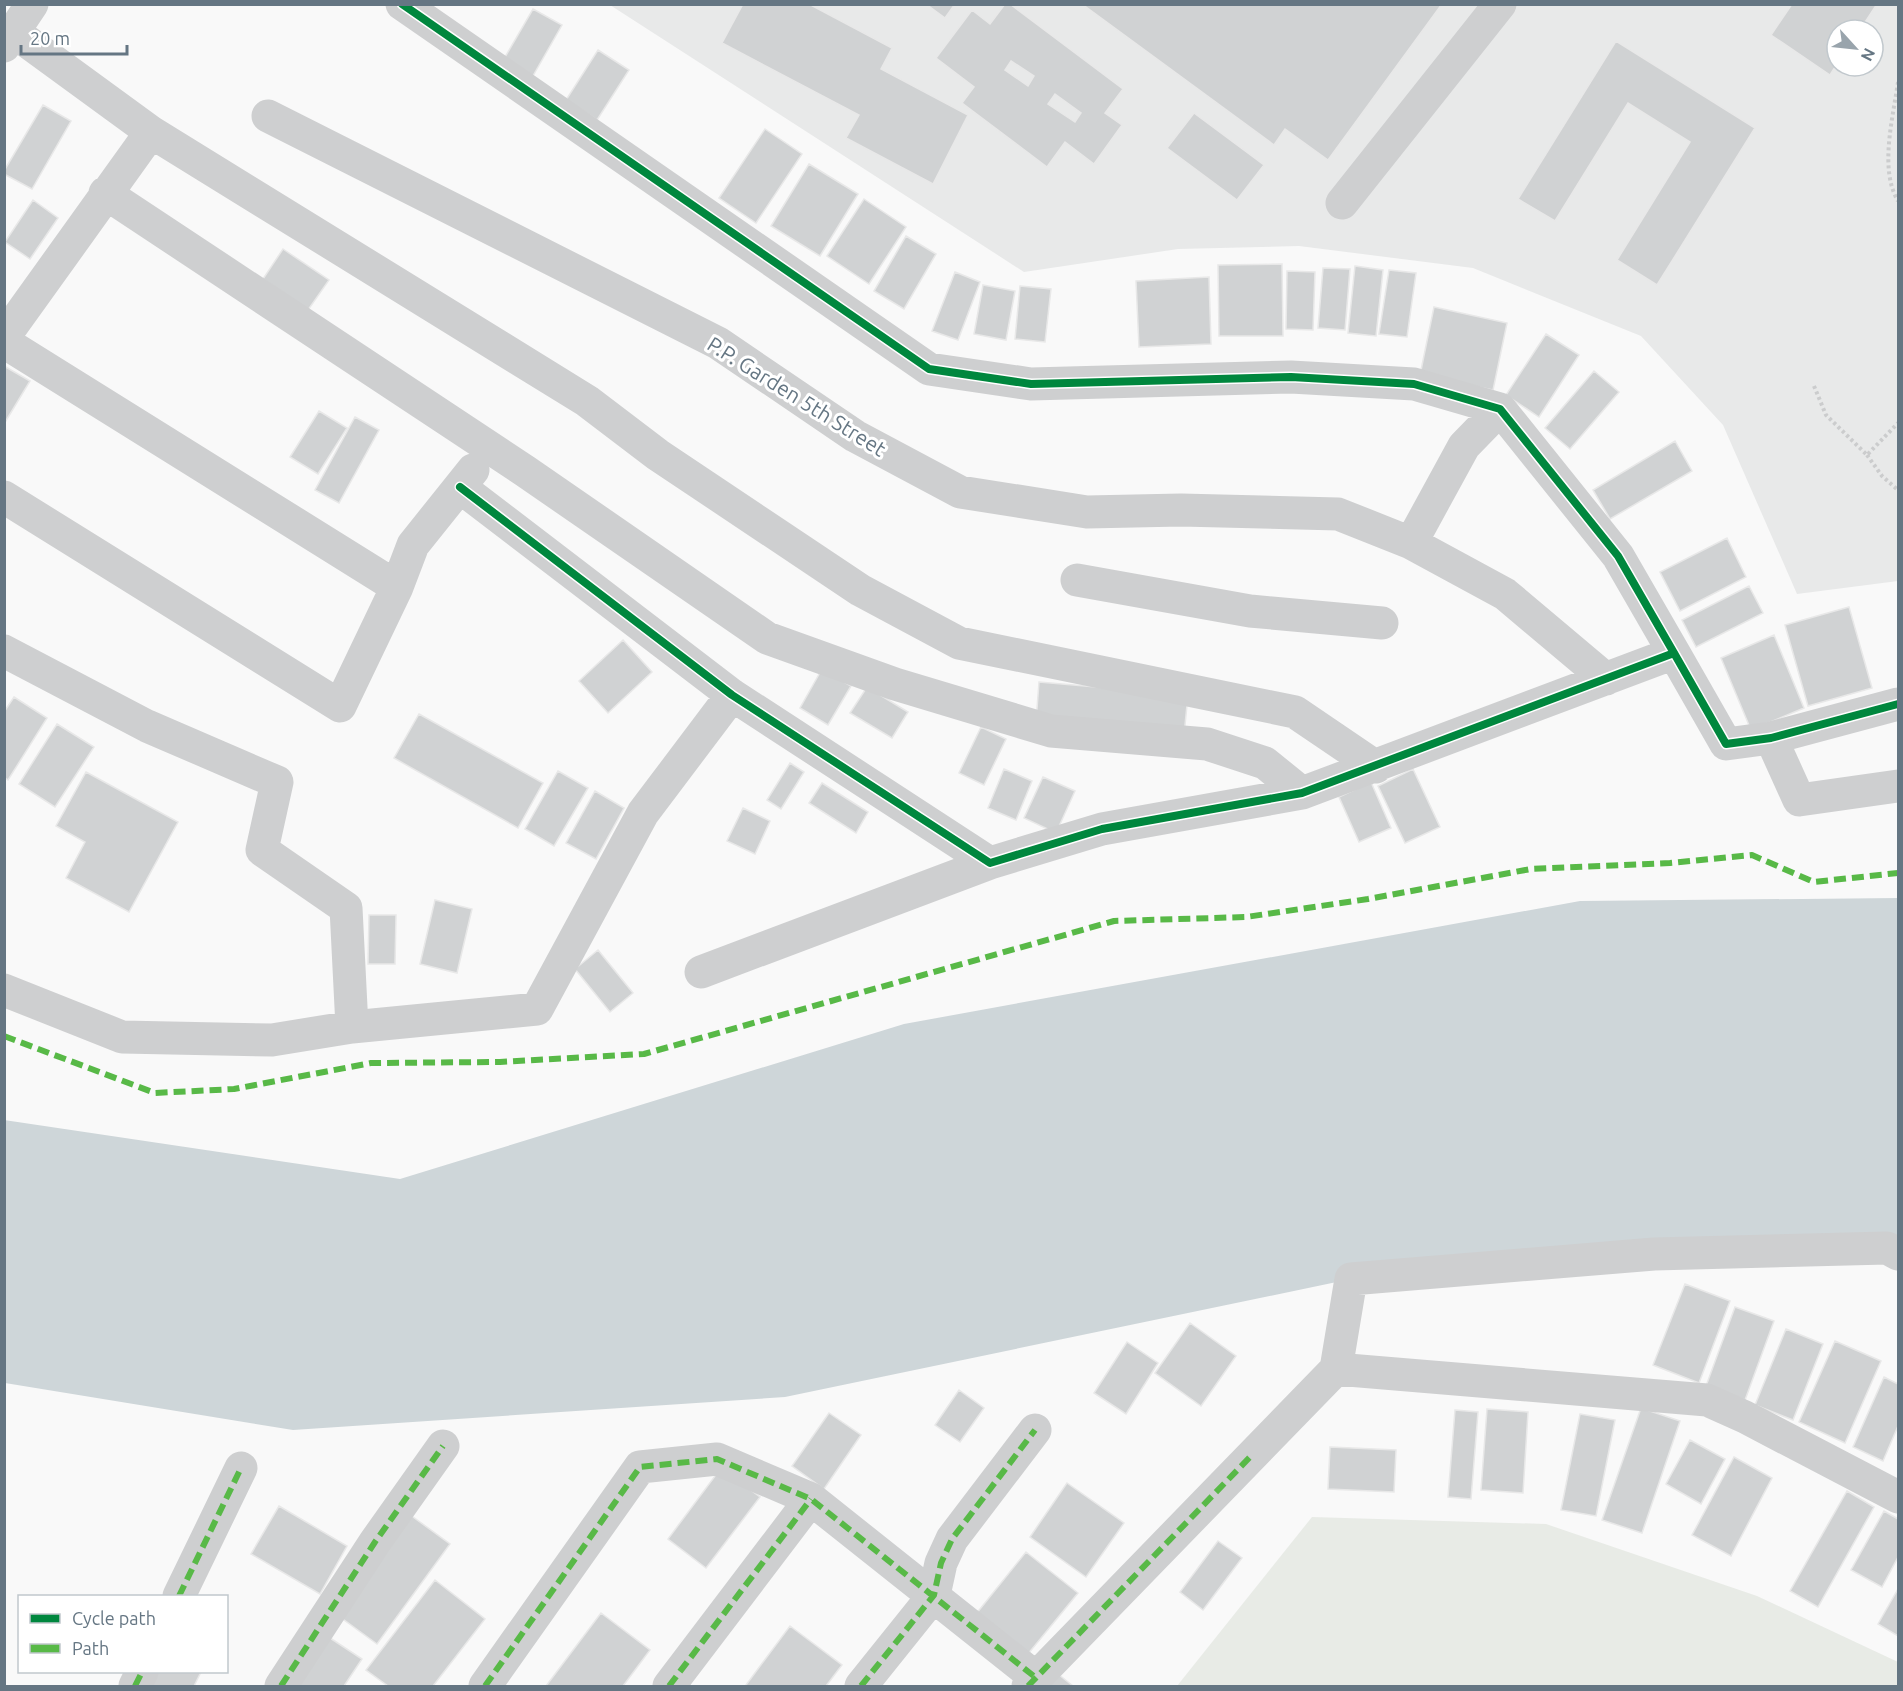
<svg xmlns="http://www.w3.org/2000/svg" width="1903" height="1691" font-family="Ubuntu,sans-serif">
<rect width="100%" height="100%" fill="#f9f9f9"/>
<path fill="#e8e9e9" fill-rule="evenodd" d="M 610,5 L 1898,5 L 1898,581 L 1797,594 L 1723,425 L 1641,336 L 1473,268 L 1299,246 L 1178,249 L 1024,272 ZM 1837,30 L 1873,30 L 1873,66 L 1837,66 Z"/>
<path fill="#e8ebe6" d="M 1312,1517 L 1546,1524 L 1757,1596 L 1898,1662 L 1898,1686 L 1177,1686 Z"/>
<path fill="#ced6d9" d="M 1898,898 L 1898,1238 L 1351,1279 L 785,1397 L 293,1430 L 5,1383 L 4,1120 L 400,1179 L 904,1024 L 1580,901 Z"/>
<path fill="#d0d2d3" stroke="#e8e8e8" stroke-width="1.5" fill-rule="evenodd" d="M 743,4 L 809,4 L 892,48 L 881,69 L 968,115 L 933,184 L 846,138 L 859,115 L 722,43 Z
M 926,4 L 955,4 L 945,18 Z
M 1005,4 L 1010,4 L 1123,89 L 1105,113 L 1122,125 L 1094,164 L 1065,142 L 1047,167 L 962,103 L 974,87 L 936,58 L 972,10 L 990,24 ZM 1011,61 L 1034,76 L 1028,86 L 1005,70 ZM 1055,94 L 1081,113 L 1075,122 L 1048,104 Z
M 1082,4 L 1442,4 L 1328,160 L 1285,129 L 1274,145 Z
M 1792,4 L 1877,4 L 1860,30 L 1837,30 L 1837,64 L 1830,75 L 1771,35 Z
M 533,9 L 562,25 L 530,81 L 501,64 Z
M 1616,41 L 1755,128 L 1657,285 L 1617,260 L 1690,142 L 1628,103 L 1555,221 L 1518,199 Z
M 598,50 L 629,70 L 597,120 L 566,100 Z
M 43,105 L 71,121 L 32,189 L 4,174 L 4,171 Z
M 1194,113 L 1264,165 L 1237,200 L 1167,148 Z
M 765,129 L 802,154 L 756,223 L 719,198 Z
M 809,164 L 858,194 L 820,256 L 771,226 Z
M 864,199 L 906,227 L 869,284 L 827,256 Z
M 33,200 L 58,218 L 30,259 L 5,242 Z
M 906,236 L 936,254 L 904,309 L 874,291 Z
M 283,249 L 329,280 L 308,310 L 263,279 Z
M 1282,264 L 1283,336 L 1219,336 L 1218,265 Z
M 1355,266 L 1383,270 L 1376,336 L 1348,333 Z
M 1323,268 L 1350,269 L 1345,330 L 1318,328 Z
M 1389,270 L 1416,273 L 1407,337 L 1379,334 Z
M 1287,271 L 1315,272 L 1313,330 L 1286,329 Z
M 955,272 L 980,282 L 958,340 L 932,331 Z
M 1209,277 L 1211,344 L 1139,347 L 1136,281 Z
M 983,285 L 1015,291 L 1006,340 L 974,334 Z
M 1020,286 L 1051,289 L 1045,342 L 1015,339 Z
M 1434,307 L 1507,323 L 1493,390 L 1420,375 Z
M 1546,334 L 1579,355 L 1539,417 L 1506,395 Z
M 4,366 L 30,381 L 4,424 Z
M 1594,371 L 1619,392 L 1570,449 L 1545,428 Z
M 319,411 L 347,428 L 318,474 L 290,457 Z
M 355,417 L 379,430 L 339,503 L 315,490 Z
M 1675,441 L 1692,471 L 1610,519 L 1593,490 Z
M 1727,538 L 1746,577 L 1680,611 L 1660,572 Z
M 1749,586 L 1763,613 L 1696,647 L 1682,620 Z
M 1849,607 L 1872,688 L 1808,706 L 1785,625 Z
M 1774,635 L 1804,708 L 1751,730 L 1721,658 Z
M 623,640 L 652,672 L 608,713 L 579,681 Z
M 822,669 L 851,686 L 828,725 L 800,708 Z
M 1039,682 L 1188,695 L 1184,735 L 1036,722 Z
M 867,687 L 908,712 L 892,738 L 850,713 Z
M 14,697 L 47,718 L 8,780 L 4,777 L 4,712 Z
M 419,714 L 543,783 L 518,828 L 394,758 Z
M 57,724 L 94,747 L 55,807 L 19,784 Z
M 981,727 L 1006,739 L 984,785 L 959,773 Z
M 790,763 L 804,772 L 781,809 L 767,800 Z
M 1004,769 L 1032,781 L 1016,820 L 988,808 Z
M 1413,769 L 1440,827 L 1405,843 L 1378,786 Z
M 558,771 L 588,788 L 554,846 L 525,829 Z
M 86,772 L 178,822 L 129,912 L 66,878 L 85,842 L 56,826 Z
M 1043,777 L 1075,791 L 1056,833 L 1024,818 Z
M 1371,782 L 1391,828 L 1359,842 L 1339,797 Z
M 822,783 L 868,812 L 856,833 L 809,803 Z
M 595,791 L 624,808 L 596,859 L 566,843 Z
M 743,808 L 770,821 L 755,854 L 727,841 Z
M 435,900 L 472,909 L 457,973 L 420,964 Z
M 369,915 L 396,915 L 395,964 L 368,964 Z
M 598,950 L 633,993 L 610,1012 L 575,969 Z
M 1685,1284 L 1730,1301 L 1699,1383 L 1653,1365 Z
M 1735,1307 L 1774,1321 L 1745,1400 L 1706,1386 Z
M 1190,1323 L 1236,1356 L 1201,1406 L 1155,1373 Z
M 1786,1329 L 1823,1344 L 1793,1420 L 1755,1405 Z
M 1835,1341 L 1881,1361 L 1845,1443 L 1799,1422 Z
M 1127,1342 L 1158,1363 L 1126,1414 L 1094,1393 Z
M 1884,1377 L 1898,1384 L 1898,1426 L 1883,1461 L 1853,1447 Z
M 959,1390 L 984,1408 L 960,1442 L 935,1425 Z
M 1641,1408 L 1680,1421 L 1642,1533 L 1602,1520 Z
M 1487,1409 L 1528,1412 L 1523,1493 L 1481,1490 Z
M 1455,1410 L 1478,1412 L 1471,1499 L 1448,1497 Z
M 829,1413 L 861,1435 L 824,1489 L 792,1466 Z
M 1580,1414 L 1615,1420 L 1596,1516 L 1561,1510 Z
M 1690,1440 L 1725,1459 L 1701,1504 L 1666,1484 Z
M 1330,1447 L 1396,1450 L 1394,1492 L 1328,1489 Z
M 1734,1457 L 1772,1478 L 1731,1556 L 1692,1535 Z
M 721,1468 L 760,1497 L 706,1568 L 668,1539 Z
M 1067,1483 L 1124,1523 L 1086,1577 L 1030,1537 Z
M 1847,1491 L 1874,1507 L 1818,1607 L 1790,1591 Z
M 279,1506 L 347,1546 L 320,1594 L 251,1554 Z
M 1884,1511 L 1898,1519 L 1898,1557 L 1882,1587 L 1851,1570 Z
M 409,1514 L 450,1544 L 377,1644 L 336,1614 Z
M 1218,1541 L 1242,1558 L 1203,1610 L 1180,1592 Z
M 1026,1552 L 1078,1593 L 1023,1660 L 972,1619 Z
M 435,1580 L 485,1619 L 433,1686 L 388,1686 L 366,1670 Z
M 1898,1589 L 1898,1636 L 1878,1624 Z
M 601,1613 L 650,1650 L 623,1686 L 546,1686 Z
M 790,1626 L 842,1665 L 826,1686 L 748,1686 L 746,1685 Z
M 324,1634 L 362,1659 L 344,1686 L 290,1686 Z
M 1053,1670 L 1073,1686 L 1040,1686 Z
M 153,1672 L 201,1672 L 194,1686 L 145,1686 Z"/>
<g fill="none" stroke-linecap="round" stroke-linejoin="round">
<path stroke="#cbcccd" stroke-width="4" stroke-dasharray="3 3" stroke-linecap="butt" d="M 1898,82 C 1893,118 1879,169 1898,201
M 1814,386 L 1826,415 L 1867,455 L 1898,423
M 1867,455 L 1882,476 L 1898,490"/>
<path stroke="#cecfd0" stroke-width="33" d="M 402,4 L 929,369 L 1031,384 L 1291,377 L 1414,384 L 1500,409 L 1618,556 L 1674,653
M 14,32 L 151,132 L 587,401 L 658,455 L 860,590 L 959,643 L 1295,712 L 1376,767
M 4,46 L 32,4
M 268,116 L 718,343 L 855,436 L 960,492 L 1087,512 L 1181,510 L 1338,514 L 1411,543 L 1505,594 L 1606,679
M 105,193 L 525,471 L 767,638 L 895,684 L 1051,731 L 1207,744 L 1265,763 L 1302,793
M 1342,203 L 1500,4
M 4,337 L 151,132
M 4,342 L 397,587
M 460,487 L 732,695 L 990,863 L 1102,829 L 1302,793 L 1674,653 L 1726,744 L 1771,738 L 1898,704
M 4,497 L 340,706 L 397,587 L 413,545 L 473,470
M 1411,543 L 1464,446 L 1500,409
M 1077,580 L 1250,611 L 1382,623
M 4,651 L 147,726 L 277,782 L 262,850 L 346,908 L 352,1027
M 1771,738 L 1799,800 L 1898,786
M 701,972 L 990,863
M 4,990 L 122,1037 L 272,1040 L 352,1027 L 537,1009 L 643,813 L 732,695
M 1336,1369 L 1707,1400 L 1745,1417 L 1898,1497
M 179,1596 L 241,1468
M 135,1686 L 142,1672
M 281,1686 L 375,1542 L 443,1446
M 485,1686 L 640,1467 L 717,1459 L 811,1499 L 1035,1677
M 669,1686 L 811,1499
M 861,1686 L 934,1595 L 941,1563 L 952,1539 L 1035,1430
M 1028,1686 L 1336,1369 L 1351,1279 L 1654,1254 L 1887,1248 L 1898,1254"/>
<path stroke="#58b947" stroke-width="6" stroke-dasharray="12 6" stroke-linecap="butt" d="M 4,1036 L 155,1093 L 234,1089 L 371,1063 L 500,1062 L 644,1054 L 1114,921 L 1246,917 L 1368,899 L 1531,869 L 1670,863 L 1752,855 L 1814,882 L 1898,873
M 179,1596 L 241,1468
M 135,1686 L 142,1672
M 281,1686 L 375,1542 L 443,1446
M 485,1686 L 640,1467 L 717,1459 L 811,1499 L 1035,1677
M 669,1686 L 811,1499
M 861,1686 L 934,1595 L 941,1563 L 952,1539 L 1035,1430
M 1028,1686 L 1250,1457"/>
<g stroke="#fff" stroke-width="11">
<path id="cycleway" d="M 402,4 L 929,369 L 1031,384 L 1291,377 L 1414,384 L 1500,409 L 1618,556 L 1674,653
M 460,487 L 732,695 L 990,863 L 1102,829 L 1302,793 L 1674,653 L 1726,744 L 1771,738 L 1898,704"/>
</g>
<use href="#cycleway" stroke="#00873e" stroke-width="8"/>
</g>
<g text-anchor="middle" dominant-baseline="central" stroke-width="6" stroke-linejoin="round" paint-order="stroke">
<g font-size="21" fill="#657683" stroke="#fff">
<text transform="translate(797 396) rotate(32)">P.P. Garden 5th Street</text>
</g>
</g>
<rect width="1903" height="1691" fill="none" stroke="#657683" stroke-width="12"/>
<rect x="18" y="1595" width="210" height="78" fill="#ffffff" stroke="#c1c8cd" stroke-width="1.5"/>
<rect x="30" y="1614" width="30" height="9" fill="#00873e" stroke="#c1c8cd" stroke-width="1.5"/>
<text x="72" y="1625" font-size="18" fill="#657683">Cycle path</text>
<rect x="30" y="1644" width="30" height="9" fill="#58b947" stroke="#c1c8cd" stroke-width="1.5"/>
<text x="72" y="1655" font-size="18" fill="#657683">Path</text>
<g transform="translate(1855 48) rotate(117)"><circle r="28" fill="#ffffff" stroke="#c1c8cd" stroke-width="1.5"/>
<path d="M0-4.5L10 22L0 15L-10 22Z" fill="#99a4ac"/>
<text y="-9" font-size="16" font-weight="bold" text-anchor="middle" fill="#657683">N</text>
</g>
<path d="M21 45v9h106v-9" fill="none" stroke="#657683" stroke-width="3"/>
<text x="30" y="45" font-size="18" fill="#657683" stroke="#ffffff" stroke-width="4.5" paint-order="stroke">20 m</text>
</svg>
